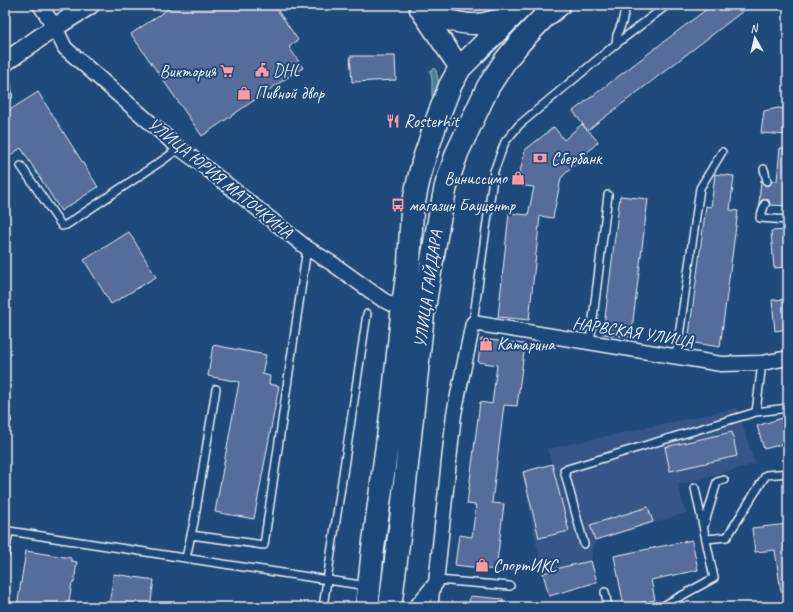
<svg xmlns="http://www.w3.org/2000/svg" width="793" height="612" font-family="Caveat,sans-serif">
<rect width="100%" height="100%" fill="#1f4a7a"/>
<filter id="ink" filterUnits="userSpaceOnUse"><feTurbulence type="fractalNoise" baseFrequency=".025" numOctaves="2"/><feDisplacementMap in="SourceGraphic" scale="8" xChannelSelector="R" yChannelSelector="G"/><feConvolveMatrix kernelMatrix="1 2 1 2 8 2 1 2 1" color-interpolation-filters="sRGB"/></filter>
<g filter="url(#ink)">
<path fill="#345786" d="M 737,408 L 755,464 L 678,485 L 686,513 L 595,541 L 591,560 L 597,583 L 549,596 L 542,573 L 522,471 L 552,464 L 547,449 Z"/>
<path fill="#4e818d" stroke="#9bb9c2" d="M 470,5 L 497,5 L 486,9 L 470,11 Z
M 435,68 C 441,85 438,89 432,104 L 432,79 L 430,71 Z"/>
<path fill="#576c9b" stroke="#e8f1f8" d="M 174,5 L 274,5 L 298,40 L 289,47 L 303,68 L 291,75 L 202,136 L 131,34 Z
M 712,5 L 751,5 L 588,130 L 598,142 L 561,178 L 553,218 L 540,216 L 529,320 L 498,317 L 509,213 L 528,215 L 534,187 L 517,185 L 525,150 L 554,127 L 564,140 L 582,124 L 587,130 L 573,111 Z
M 350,56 L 395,56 L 396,80 L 352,82 Z
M 38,92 L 98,187 L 61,211 L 21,148 L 5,159 L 5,113 Z
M 778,108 L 788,109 L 788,135 L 761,133 L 764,111 Z
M 780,148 L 788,149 L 788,206 L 770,205 L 769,200 L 764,199 L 762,200 L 759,204 L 761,180 L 763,184 L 766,186 L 770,185 L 772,181 L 777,181 Z
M 715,174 L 734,176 L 730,210 L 738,211 L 720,347 L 688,342 L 706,206 L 711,207 Z
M 620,196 L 648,199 L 631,337 L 603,334 Z
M 788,230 L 788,267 L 774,268 L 771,231 Z
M 129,232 L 156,277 L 111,304 L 84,260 Z
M 788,299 L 788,329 L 775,331 L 772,300 Z
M 481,339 L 525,344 L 517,406 L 504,405 L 492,503 L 504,504 L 496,570 L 455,565 L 459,535 L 472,537 L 476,505 L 467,504 L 480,402 L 492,404 L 497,365 L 478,362 Z
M 213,345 L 266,355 L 262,374 L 270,376 L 269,384 L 279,386 L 254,519 L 215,512 L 239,382 L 208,376 Z
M 788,416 L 788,443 L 764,449 L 757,426 Z
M 732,432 L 737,456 L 670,471 L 665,447 Z
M 552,464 L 569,531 L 539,538 L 523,472 Z
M 648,507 L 653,522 L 595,540 L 590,525 Z
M 788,524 L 788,591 L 781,592 L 775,550 L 755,552 L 752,528 Z
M 692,540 L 698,570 L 651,580 L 655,600 L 624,606 L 614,556 Z
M 26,551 L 71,558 L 71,561 L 77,562 L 74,583 L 72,583 L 68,607 L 17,607 Z
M 591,561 L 597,582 L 549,596 L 543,573 L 563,567 Z
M 114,574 L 154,580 L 150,607 L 119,607 L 109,605 Z
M 470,596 L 503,599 L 503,607 L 469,607 Z"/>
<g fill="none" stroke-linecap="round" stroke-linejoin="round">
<g stroke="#e8f1f8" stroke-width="10">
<path id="service" d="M 616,44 L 617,35 L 622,23 L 626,5
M 5,72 L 8,96 L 5,98
M 21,166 L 62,226 L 66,225 L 166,158 L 179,148
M 764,169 L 767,181
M 765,204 L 760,218 L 788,220
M 473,323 L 494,171 L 505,142 L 519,125 L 616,44 L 667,5
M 590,343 L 608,195
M 676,357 L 700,188 L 722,152
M 756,412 L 788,408
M 5,420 L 7,420
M 704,526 L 717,482 L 724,480
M 191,535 L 194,522 L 216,389
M 706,539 L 727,537 L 766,475 L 788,473
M 584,544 L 564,470 L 756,412 L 762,363
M 5,555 L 9,531 L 367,586
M 186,558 L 191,535 L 264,545 L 307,248
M 437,580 L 510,586
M 605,592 L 608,607
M 323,607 L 367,314
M 434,607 L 436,585
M 661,607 L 714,578 L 695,488"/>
</g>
<g stroke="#e8f1f8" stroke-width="17">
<path id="minor" d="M 40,5 L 55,27 L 65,48 L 179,148 L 201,164 L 307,248 L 333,264 L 383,300 L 391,304 L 403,305
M 416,607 L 436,583 L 454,414 L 473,323 L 721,364 L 762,363 L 788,358"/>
</g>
<g stroke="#e8f1f8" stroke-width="21">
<path id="tertiary" d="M 5,62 L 55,27 L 90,5"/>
</g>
<g stroke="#e8f1f8" stroke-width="23">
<path id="secondary" d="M 420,9 L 460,68
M 423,13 C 438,17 462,25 477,24 C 490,23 502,18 513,14"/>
</g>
<g stroke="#e8f1f8" stroke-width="25">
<path id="primary" d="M 367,607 L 373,549 L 394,393 L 403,305 L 409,263 L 412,212 L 417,187 L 423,162 L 438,117 L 450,86 L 460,68 L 523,5
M 390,607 L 401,521 L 423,314 L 438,225 L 446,186 L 457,153 L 488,87 L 505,61 L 521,41 L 544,17 L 559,5"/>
</g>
<use href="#service" stroke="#1f4a7a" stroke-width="7"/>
<use href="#minor" stroke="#1f4a7a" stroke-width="14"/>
<use href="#tertiary" stroke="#1f4a7a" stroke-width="18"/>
<use href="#secondary" stroke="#1f4a7a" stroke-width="20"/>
<use href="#primary" stroke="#1f4a7a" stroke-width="22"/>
</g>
</g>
<defs>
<g id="civic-bare" transform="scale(1.08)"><path d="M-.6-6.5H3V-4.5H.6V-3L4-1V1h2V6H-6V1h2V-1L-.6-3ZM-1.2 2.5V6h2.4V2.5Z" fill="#ff9aa2" stroke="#1f4a7a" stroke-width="2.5" paint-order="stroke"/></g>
<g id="supermarket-bare" transform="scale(1.08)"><path d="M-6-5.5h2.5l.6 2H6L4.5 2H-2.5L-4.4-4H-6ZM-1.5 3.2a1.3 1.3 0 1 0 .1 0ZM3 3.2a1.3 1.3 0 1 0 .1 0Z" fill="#ff9aa2" stroke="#1f4a7a" stroke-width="2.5" paint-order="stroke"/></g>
<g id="shop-bare" transform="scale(1.08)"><path d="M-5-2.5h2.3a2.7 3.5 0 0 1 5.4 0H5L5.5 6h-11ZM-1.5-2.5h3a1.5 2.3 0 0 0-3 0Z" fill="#ff9aa2" stroke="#1f4a7a" stroke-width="2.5" paint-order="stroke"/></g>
<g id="restaurant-bare" transform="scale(1.08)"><path d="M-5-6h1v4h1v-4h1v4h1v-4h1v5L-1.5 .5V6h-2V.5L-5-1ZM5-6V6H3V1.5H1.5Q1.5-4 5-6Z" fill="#ff9aa2" stroke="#1f4a7a" stroke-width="2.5" paint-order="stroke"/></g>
<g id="bank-bare" transform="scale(1.08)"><path d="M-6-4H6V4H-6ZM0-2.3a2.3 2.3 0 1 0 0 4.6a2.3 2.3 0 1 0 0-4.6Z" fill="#ff9aa2" stroke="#1f4a7a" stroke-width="2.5" paint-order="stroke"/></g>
<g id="bus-bare" transform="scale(1.08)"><path d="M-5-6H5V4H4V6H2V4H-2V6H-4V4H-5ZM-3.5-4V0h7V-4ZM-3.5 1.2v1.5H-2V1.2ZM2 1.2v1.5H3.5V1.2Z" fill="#ff9aa2" stroke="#1f4a7a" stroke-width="2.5" paint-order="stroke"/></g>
</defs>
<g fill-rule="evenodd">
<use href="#civic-bare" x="262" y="70"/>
<use href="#supermarket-bare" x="227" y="71"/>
<use href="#shop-bare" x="244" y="93"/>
<use href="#restaurant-bare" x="393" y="121"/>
<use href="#bank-bare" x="540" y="158"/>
<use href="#shop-bare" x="518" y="178"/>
<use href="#bus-bare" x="398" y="205"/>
<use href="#shop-bare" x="486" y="344"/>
<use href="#shop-bare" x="482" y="565"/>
</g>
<g text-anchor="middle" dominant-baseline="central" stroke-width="4" stroke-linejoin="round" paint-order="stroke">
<g font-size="17" fill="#e8f1f8" stroke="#1f4a7a" text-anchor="start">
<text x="273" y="70">DHL</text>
<text x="216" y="71" text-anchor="end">Виктория</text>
<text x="255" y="93">Пивной двор</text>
<text x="404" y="121">Rosterhit</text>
<text x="551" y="158">Сбербанк</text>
<text x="507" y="178" text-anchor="end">Виниссимо</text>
<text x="409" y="205">магазин Бауцентр</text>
<text x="497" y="344">Катарина</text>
<text x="493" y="565">СпортИКС</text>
</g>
<g font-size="17" fill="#e8f1f8" stroke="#1f4a7a">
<text transform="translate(220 178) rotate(39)">УЛИЦА ЮРИЯ МАТОЧКИНА</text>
<text transform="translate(428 289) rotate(-82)">УЛИЦА ГАЙДАРА</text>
<text transform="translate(633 332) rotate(9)">НАРВСКАЯ УЛИЦА</text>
</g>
</g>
<rect width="793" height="612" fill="none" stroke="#1f4a7a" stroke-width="20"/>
<rect x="10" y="10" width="773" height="592" fill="none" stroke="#e8f1f8" stroke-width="1.5" filter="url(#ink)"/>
<g transform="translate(755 38) rotate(352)" stroke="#1f4a7a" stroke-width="3" paint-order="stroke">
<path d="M0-3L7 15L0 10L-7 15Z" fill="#e8f1f8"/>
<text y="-6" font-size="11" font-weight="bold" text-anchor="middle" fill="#e8f1f8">N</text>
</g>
</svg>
